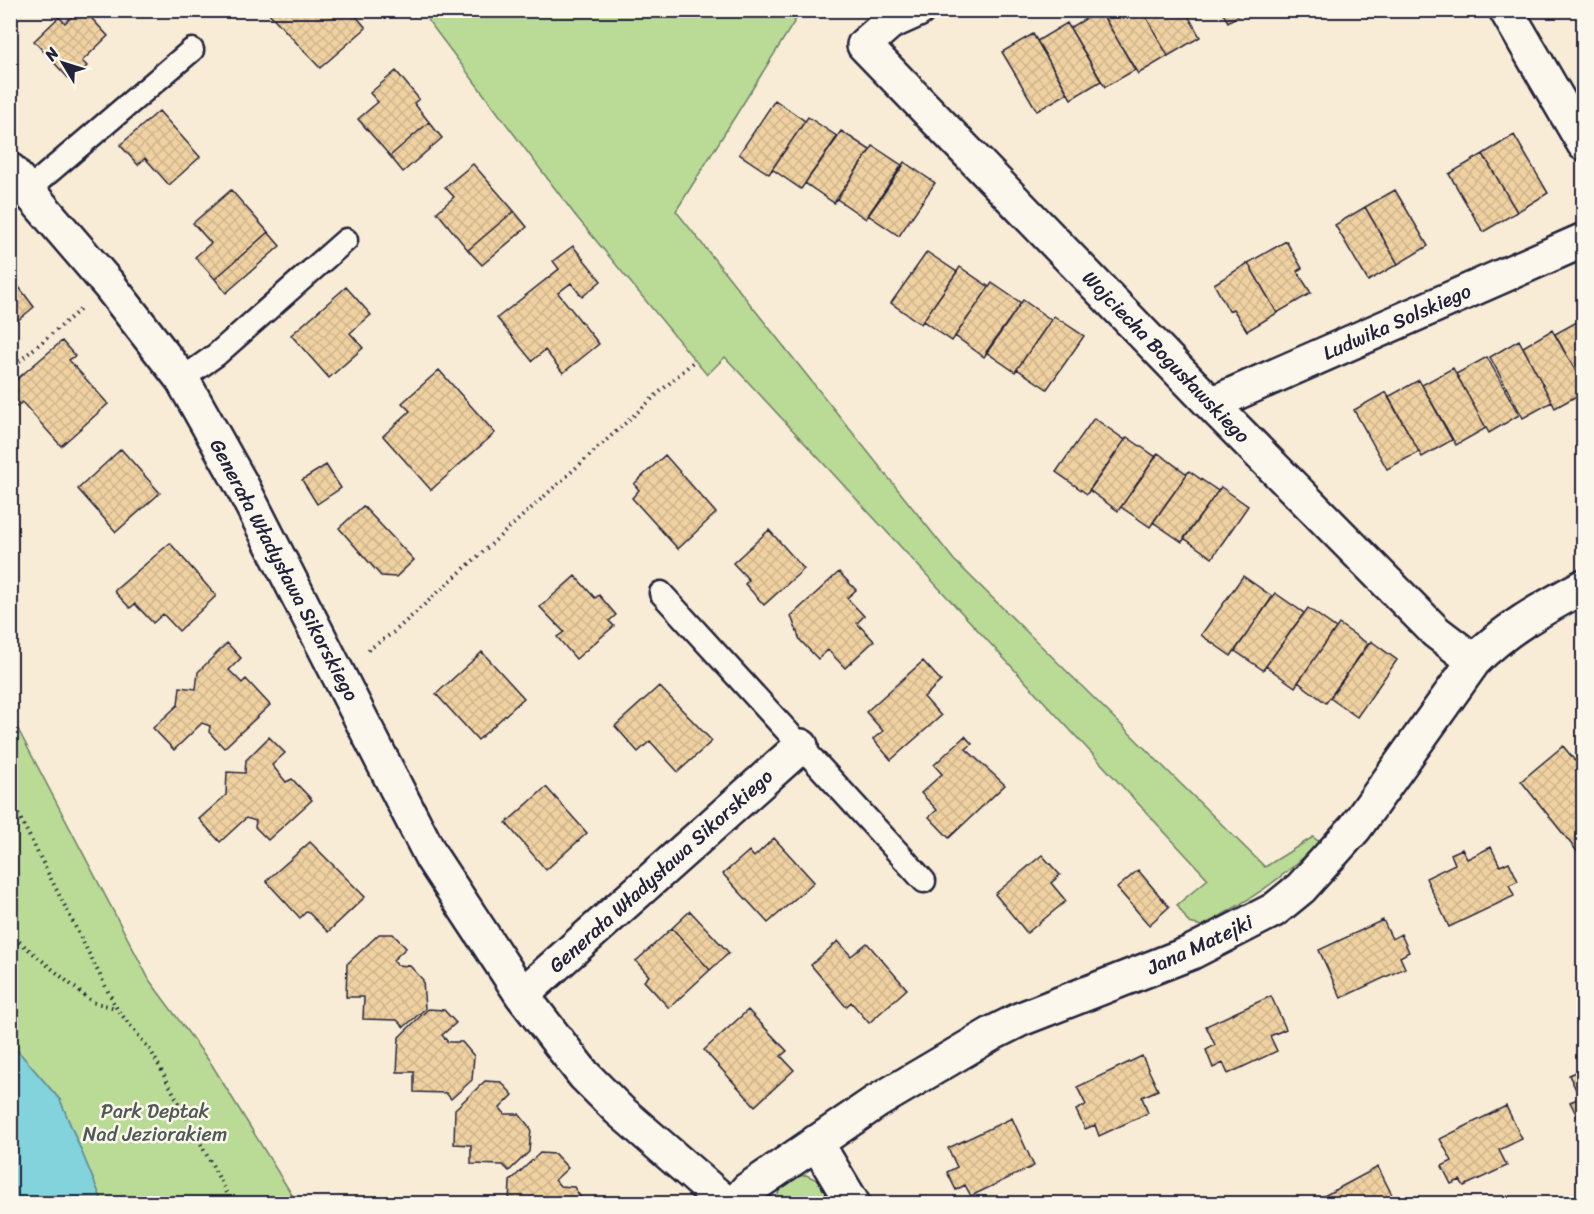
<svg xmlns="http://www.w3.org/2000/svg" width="1594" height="1214" font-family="Sriracha,sans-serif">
<defs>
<pattern id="building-cross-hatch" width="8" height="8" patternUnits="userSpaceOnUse" patternTransform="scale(1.5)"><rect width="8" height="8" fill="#f0d2a2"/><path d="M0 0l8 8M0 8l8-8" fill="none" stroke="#ceb48c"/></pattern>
</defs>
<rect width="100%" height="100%" fill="#f8ecd6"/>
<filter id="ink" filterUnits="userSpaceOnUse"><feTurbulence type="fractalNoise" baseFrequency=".0167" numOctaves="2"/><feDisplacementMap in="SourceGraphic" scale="12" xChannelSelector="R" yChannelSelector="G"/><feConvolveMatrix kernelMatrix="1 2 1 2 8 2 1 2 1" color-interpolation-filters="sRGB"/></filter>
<g filter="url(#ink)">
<path fill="#b9db95" stroke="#6e7e68" stroke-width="1.5" d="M 421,11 L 801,11 L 676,211 L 954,560 L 1265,867 L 1313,837 L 1319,842 C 1285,878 1245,903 1202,926 L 1189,923 L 1177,905 L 1208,879 L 725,357 L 707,375 L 575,215 Z
M 10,714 L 150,981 L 212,1065 L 297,1203 L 103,1203 L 60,1100 L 11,1043 Z
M 806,1175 L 824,1183 L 841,1204 L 776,1204 C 777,1185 789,1177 806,1175 Z"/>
<path fill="#82d3db" stroke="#5c8c9b" stroke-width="1.5" d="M 11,1043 L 60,1100 L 103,1203 L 11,1203 Z"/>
<path fill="url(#building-cross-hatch)" stroke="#22223b" stroke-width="1.5" d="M 79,10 L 84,10 L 108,36 L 82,61 L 87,66 L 71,81 L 34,41 L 59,17 L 65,23 Z
M 266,10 L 351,10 L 366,28 L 320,68 Z
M 1100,10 L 1135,70 L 1105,87 L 1070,28 Z
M 1112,10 L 1142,10 L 1168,56 L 1138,74 L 1103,16 Z
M 1142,10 L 1185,10 L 1200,37 L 1168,56 Z
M 1221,10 L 1247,10 L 1228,22 Z
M 1067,23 L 1101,81 L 1071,99 L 1037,41 Z
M 1033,34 L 1068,93 L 1037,111 L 1002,52 Z
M 396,71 L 419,99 L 414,103 L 429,122 L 390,156 L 358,119 L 378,102 L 370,93 Z
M 775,100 L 805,121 L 769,174 L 739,154 Z
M 159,111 L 200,157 L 169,185 L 145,158 L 138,165 L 120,145 Z
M 808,117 L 838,137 L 801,189 L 772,169 Z
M 429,122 L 442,138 L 403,172 L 390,156 Z
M 841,131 L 870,150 L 834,203 L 805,183 Z
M 1514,135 L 1548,193 L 1517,212 L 1483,154 Z
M 873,146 L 903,166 L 866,219 L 837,199 Z
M 1483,154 L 1517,212 L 1483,232 L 1449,174 Z
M 904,162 L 935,183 L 899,236 L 868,215 Z
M 473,164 L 514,211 L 468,250 L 437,212 L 454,197 L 445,187 Z
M 231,190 L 268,232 L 215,279 L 195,257 L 211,243 L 193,223 Z
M 1395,190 L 1428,246 L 1398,264 L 1365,207 Z
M 1365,207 L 1398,264 L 1368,281 L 1335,225 Z
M 514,211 L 527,227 L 482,265 L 468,250 Z
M 268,232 L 280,246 L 226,293 L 215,279 Z
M 1286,241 L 1302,268 L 1297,271 L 1311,293 L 1277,313 L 1248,263 Z
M 573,246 L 601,281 L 582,297 L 571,283 L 558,293 L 599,344 L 563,373 L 545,350 L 532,361 L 497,318 L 559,269 L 553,261 Z
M 927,252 L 957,272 L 921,324 L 891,303 Z
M 1248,263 L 1277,313 L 1247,331 L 1233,309 L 1229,311 L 1214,284 Z
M 960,267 L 989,287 L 952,341 L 923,321 Z
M 10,275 L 34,307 L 10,327 Z
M 992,283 L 1021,303 L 984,357 L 955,336 Z
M 346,287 L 371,315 L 350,333 L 363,348 L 329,378 L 291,335 Z
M 1023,300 L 1051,320 L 1015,372 L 986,352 Z
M 1054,316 L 1084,336 L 1047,389 L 1017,369 Z
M 1584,318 L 1584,386 L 1555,334 Z
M 1552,330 L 1584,386 L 1584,392 L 1555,408 L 1523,347 Z
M 1519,340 L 1552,402 L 1523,418 L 1490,357 Z
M 62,341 L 75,356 L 69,360 L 108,404 L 61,446 L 22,402 L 17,407 L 10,399 L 10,385 Z
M 1487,357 L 1519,415 L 1489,433 L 1456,374 Z
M 1453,368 L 1486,428 L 1456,445 L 1422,385 Z
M 439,370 L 495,433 L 431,490 L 383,436 L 410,411 L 402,403 Z
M 1419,380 L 1452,440 L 1422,457 L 1388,397 Z
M 1386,392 L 1419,452 L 1387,469 L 1354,410 Z
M 1094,418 L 1125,440 L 1087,494 L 1056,472 Z
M 1127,437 L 1156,457 L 1118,511 L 1089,490 Z
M 121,449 L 160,493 L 116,532 L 78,489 Z
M 1158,453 L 1187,474 L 1150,527 L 1121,507 Z
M 665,455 L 716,513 L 678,549 L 632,498 L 639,490 L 634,484 Z
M 326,465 L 341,488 L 317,504 L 302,480 Z
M 1189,471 L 1218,491 L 1182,542 L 1153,522 Z
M 1221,487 L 1248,506 L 1212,558 L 1184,538 Z
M 363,506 L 414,560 L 396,577 L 381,576 L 339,528 Z
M 769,530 L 804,569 L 764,605 L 745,584 L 749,580 L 733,563 Z
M 170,543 L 216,596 L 179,631 L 163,614 L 153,623 L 135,604 L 130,608 L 114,591 Z
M 839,572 L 856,590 L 847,598 L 864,616 L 857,623 L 874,641 L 845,668 L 828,650 L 818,659 L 800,640 L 791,616 Z
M 575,576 L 595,598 L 599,595 L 616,615 L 609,621 L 614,626 L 576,659 L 557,637 L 564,632 L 540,607 Z
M 1243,576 L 1273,597 L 1231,656 L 1201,635 Z
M 1275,593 L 1304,613 L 1263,670 L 1235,651 Z
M 1308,608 L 1336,628 L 1295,687 L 1266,666 Z
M 1339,624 L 1368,644 L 1326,703 L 1298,682 Z
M 1371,641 L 1397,660 L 1357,717 L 1330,698 Z
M 227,643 L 241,658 L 229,670 L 242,683 L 246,679 L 270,705 L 224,748 L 209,732 L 210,726 L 202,723 L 174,750 L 153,728 L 178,705 L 180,687 L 196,689 L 198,672 Z
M 482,652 L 524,698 L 478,740 L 436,694 Z
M 923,661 L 941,681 L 924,697 L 941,716 L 891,760 L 873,739 L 883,731 L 866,712 Z
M 659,686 L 712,741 L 678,772 L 650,741 L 638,752 L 615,726 Z
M 965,736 L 972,744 L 966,749 L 1005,785 L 949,838 L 929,817 L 937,810 L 921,793 L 942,774 L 934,765 Z
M 269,737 L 285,753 L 272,765 L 286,782 L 292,779 L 312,800 L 268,840 L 255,827 L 256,821 L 246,818 L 220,842 L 199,819 L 226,795 L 227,772 L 245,773 L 246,760 Z
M 1563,746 L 1584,772 L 1584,860 L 1521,781 Z
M 546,787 L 587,833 L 546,870 L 506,823 Z
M 774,838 L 814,882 L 768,923 L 723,874 L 749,851 L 754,857 Z
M 310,842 L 365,897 L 328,932 L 307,911 L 300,918 L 266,881 Z
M 1491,847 L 1500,866 L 1509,862 L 1518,881 L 1509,885 L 1514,896 L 1449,927 L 1426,878 L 1455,864 L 1451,854 L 1462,849 L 1467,859 Z
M 1042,855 L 1060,875 L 1051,883 L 1066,901 L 1027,933 L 995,894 Z
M 1138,870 L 1169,907 L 1149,925 L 1117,888 Z
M 690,911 L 729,953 L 710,970 L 672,928 Z
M 1383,920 L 1392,939 L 1401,934 L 1409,952 L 1400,957 L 1405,968 L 1341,998 L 1319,950 Z
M 672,928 L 710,970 L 669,1008 L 644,981 L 649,976 L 636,961 Z
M 379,934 L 393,934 L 406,948 L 393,960 L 397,965 L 410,966 L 423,980 L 425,1009 L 404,1027 L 397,1020 L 363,1019 L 364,997 L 346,997 L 347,964 Z
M 838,941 L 851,956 L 867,943 L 907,989 L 869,1023 L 851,1002 L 846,1007 L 811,965 Z
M 1271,996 L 1286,1029 L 1270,1036 L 1277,1051 L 1228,1074 L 1223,1063 L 1213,1068 L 1206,1050 L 1215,1045 L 1206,1026 Z
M 428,1009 L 444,1010 L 456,1023 L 442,1035 L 448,1042 L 462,1042 L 474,1056 L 472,1080 L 451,1099 L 446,1093 L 414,1092 L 414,1072 L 397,1072 L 399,1037 Z
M 748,1010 L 787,1051 L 781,1056 L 794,1070 L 755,1106 L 704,1050 Z
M 1142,1056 L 1158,1090 L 1142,1097 L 1148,1113 L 1099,1136 L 1095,1125 L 1085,1129 L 1076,1110 L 1086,1105 L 1077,1087 Z
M 1584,1068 L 1584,1118 L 1579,1120 L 1570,1102 L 1580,1098 L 1569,1075 Z
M 485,1081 L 501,1082 L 513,1095 L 500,1108 L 505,1114 L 519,1114 L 531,1129 L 529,1152 L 509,1171 L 503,1165 L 471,1164 L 471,1145 L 454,1144 L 455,1109 Z
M 1506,1106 L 1522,1139 L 1499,1150 L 1507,1166 L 1464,1186 L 1460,1180 L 1451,1184 L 1442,1166 L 1452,1161 L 1440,1139 Z
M 1012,1118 L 1034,1166 L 971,1196 L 965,1185 L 956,1190 L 947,1172 L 957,1167 L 948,1148 Z
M 540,1153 L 555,1154 L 568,1168 L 555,1180 L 560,1186 L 574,1187 L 585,1204 L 509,1204 L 510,1181 Z
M 1378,1167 L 1395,1201 L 1390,1204 L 1309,1204 Z"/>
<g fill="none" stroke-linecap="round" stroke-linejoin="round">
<g stroke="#22223b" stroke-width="27">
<path id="lane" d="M 28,190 L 192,50
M 182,379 L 216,355 L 346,240
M 661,593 L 924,881"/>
</g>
<g stroke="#22223b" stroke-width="38">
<path id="street" d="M 918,10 L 889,23 L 864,45 L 1211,404 L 1436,632 L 1474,661
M 1506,10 L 1584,144
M 10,170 L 109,285 L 182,379 L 241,484 L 432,858 L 522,995 L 584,1075 L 619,1110 L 727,1204
M 1211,404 L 1584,240
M 522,995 L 801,746
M 816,1142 L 853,1204
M 735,1204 L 747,1190 L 876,1102 L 993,1033 L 1021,1019 L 1190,953 L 1274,910 L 1301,888 L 1355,828 L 1474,661 C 1506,628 1544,608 1584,586"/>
</g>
<path stroke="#22223b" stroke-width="4" stroke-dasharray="1.5 4.5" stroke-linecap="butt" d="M 10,369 L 81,309
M 368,650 L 394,632 L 693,362
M 10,798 L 117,1009 L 151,1051 L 233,1204
M 10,934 L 92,1002 L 116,1008"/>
<use href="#lane" stroke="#fbf7ec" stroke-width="22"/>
<use href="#street" stroke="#fbf7ec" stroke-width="33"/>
</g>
</g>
<g text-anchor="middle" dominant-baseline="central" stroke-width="5" stroke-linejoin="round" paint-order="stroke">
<g font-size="20" fill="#22223b" stroke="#fbf7ec">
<text transform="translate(1397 322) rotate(-24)">Ludwika Solskiego</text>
<text transform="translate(1166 357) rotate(46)">Wojciecha Bogusławskiego</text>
<text transform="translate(284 570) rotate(62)">Generała Władysława Sikorskiego</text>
<text transform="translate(661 871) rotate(-42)">Generała Władysława Sikorskiego</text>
<text transform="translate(1200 945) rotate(-25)">Jana Matejki</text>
</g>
<g font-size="20" fill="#4f5a56" stroke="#fbf7ec">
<text x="155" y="1111">Park Deptak<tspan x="155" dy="23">Nad Jeziorakiem</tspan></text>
</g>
</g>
<rect width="1594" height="1214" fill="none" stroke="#fbf7ec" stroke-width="36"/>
<rect x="18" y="18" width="1558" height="1178" fill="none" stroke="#22223b" stroke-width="2" filter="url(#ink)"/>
<g transform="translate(63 63) rotate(308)" stroke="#fbf7ec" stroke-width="4.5" paint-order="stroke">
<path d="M0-4.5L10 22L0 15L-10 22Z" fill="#22223b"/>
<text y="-9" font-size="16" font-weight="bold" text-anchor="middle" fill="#22223b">N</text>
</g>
</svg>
